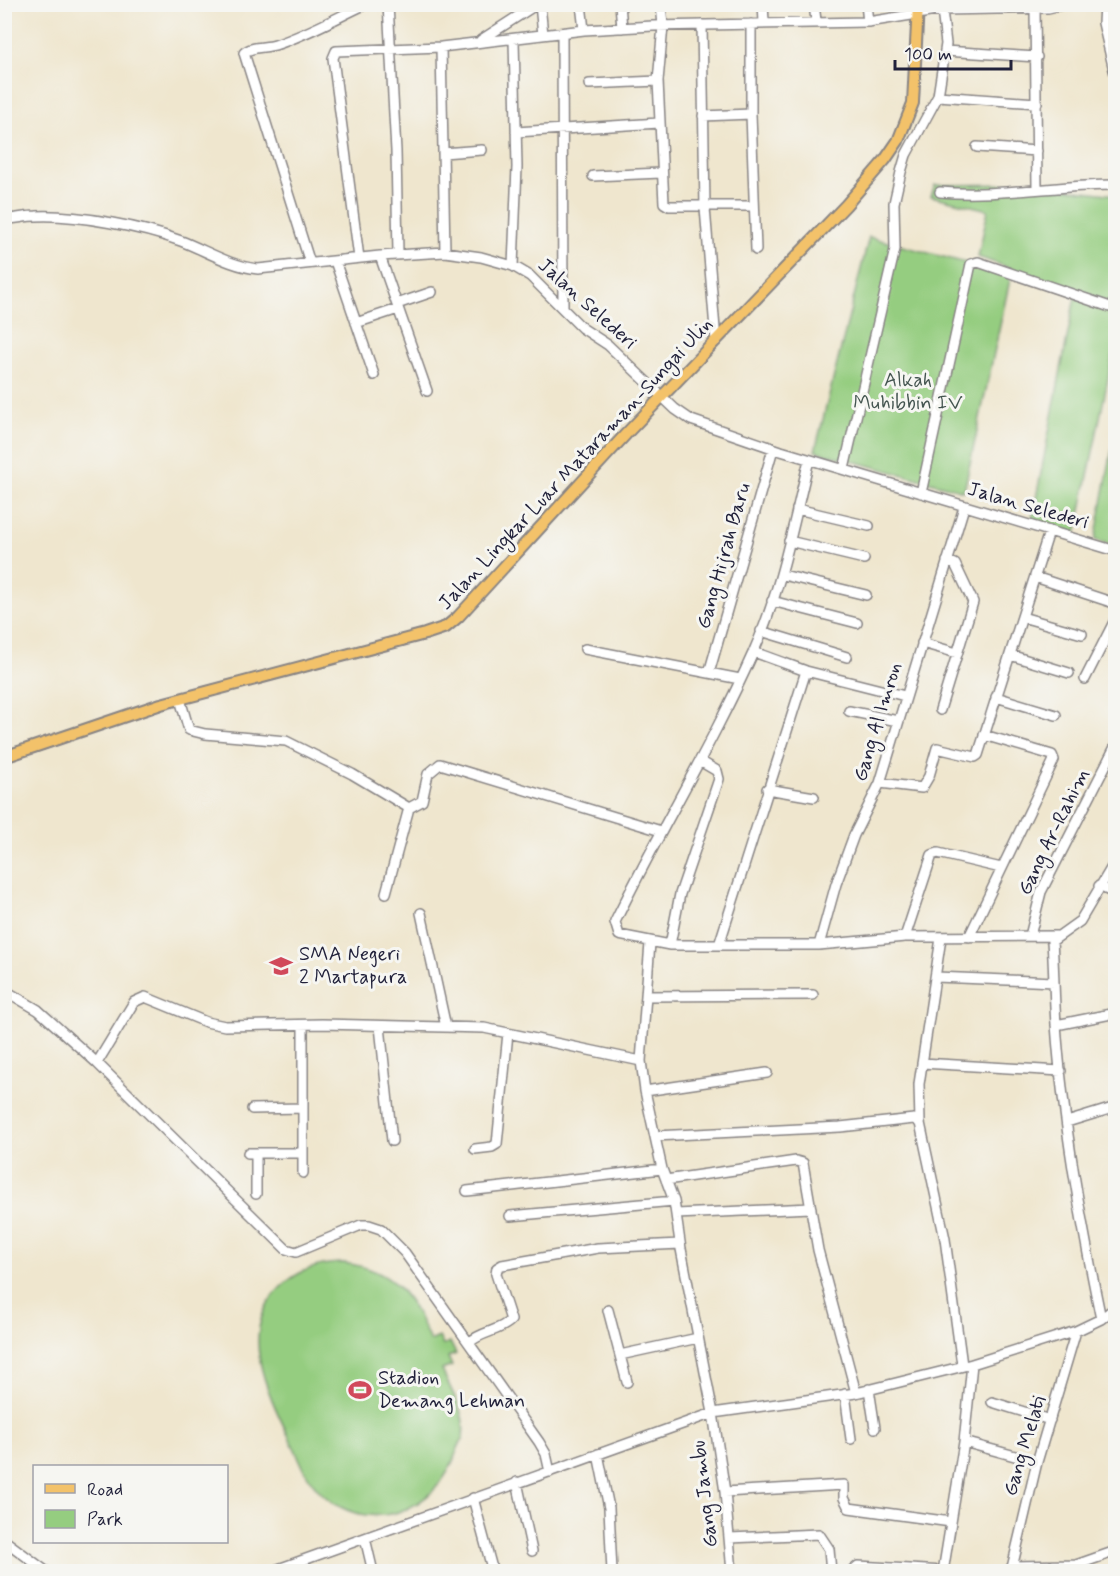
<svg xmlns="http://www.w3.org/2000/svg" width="1120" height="1576" font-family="Mynerve,sans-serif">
<rect width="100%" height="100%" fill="#f6f6f2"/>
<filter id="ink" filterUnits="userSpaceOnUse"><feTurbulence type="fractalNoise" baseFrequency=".0167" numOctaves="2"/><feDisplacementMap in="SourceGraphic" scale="12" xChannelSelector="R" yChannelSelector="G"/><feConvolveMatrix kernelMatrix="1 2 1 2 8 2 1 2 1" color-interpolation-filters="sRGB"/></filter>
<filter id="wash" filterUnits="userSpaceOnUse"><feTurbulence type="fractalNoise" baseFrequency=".008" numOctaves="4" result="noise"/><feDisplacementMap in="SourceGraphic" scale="24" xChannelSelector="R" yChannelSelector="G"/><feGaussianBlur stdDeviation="1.35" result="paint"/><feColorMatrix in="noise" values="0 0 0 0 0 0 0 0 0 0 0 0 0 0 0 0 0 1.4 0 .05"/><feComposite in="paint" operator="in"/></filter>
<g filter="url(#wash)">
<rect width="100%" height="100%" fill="#efe6ce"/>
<path fill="#95cd80" stroke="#5c785e" stroke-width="1.5" d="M 1029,184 L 1115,195 L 1115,305 L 978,257 L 988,210 L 931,196 L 935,185 Z
M 869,237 L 1011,275 L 964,491 L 815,451 Z
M 1075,297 L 1115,313 L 1115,345 L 1076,534 L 1032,519 Z
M 1115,434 L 1115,546 L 1095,540 Z
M 344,1263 C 397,1270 410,1297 430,1341 L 439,1337 L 443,1345 L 450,1342 L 456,1354 L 448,1357 L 452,1366 L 442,1370 C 450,1389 467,1414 463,1436 C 462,1441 458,1447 456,1453 C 431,1527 339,1540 303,1467 C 280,1413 228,1338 281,1287 C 298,1270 320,1263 344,1263 Z"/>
</g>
<g filter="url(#ink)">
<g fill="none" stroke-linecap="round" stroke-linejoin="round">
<g stroke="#888484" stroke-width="12">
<path id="minor" d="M 388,4 L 396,151 L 398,254
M 540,4 L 543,35
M 581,4 L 584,30
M 620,4 L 622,28
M 661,4 L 663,26 L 658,81 L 664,203 L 669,206 L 754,206
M 763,4 L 764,22
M 814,4 L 816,21
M 866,4 L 868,22
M 1104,4 L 1103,23 L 1116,79
M 1035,8 L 1037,189
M 751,24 L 751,114 L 756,250
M 702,25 L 705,208 L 716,341
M 562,33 L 563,307
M 481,40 L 537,4
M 441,47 L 445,252
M 945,51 L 1037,57
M 589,84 L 658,81
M 938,96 L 1037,103
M 703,116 L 751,114
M 516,132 L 659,123
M 977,147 L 1037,151
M 443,153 L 482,150
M 593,176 L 661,173
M 940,192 C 998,197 1057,185 1116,185
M 4,219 C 15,219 26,216 36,216 C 76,214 143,227 181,241 C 207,251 230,266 258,269 L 380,256 L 445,252 L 481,257 L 513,266 L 530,276 L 582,328 L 608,345 L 675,409 L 691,420 L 781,451 L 1116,551
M 380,256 L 427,391
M 359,258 L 333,58 L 336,51 L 441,47 L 584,30 L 653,26 L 868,22 L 942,10 L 1048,8 L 1066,4
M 335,261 L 374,375
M 310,263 L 244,53 C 251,46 265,48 275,45 C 306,35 336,18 366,4
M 513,266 L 517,167 L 514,40
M 397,304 L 432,292
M 356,323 L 398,309
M 809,460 C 793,525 781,591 753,653 C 712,745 659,831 615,922 L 619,935 L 670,945 L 819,945 L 905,937 L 1056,936
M 844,469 L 895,249 L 894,203 L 901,172 L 906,155 L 938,96 L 946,44 L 942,10
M 921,493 L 971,264 L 978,262 L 1116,309
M 797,509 L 869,526
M 789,541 L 864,559
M 783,575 L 866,595
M 1035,577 L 1111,602
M 772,601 L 857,623
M 1022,617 L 1082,634
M 761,631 L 847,657
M 922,643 L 957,653
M 585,649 L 740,679
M 754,652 L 806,671 L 905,696
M 1010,655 L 1069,673
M 709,673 L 773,449
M 1085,679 L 1116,618
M 996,697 L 1056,715
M 180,699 L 189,730 L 205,734 L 286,741 L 352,774 L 409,808
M 940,710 L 973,602 L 955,564 L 947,561
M 849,711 L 898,721
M 880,783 L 922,788 L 929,776 L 937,748 L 975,757 L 978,755 L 1049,532
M 767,789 L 814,797
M 1099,886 L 1116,894
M 386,893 L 409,808 L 422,801 L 428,774 L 440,764 L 661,831
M 421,913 L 446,1027
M 1030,936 L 1041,892 L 1116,745
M 905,937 L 932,855 L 938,853 L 1001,868
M 969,937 L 1054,760 L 1052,755 L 984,735
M 650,943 L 641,1061 L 645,1091 L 662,1169 L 674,1201 L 681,1249 L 713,1413 L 725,1492 L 732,1572
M 670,945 L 680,894 L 719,779 L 717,771 L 700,761
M 719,945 L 806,671
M 819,945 L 836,884 L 854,835 L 880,783 L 964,507
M 936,977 L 1054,982
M 4,990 L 38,1010 L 97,1063 L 286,1249 L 296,1252 L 361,1225 L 369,1225 L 381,1229 L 405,1253 L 539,1442 L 546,1454 L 550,1472
M 646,996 L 813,995
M 303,1025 L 303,1173
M 1056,1025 L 1116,1013
M 380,1026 L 392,1141
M 97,1063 L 134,1002 L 145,997 L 206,1022 L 225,1026 L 322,1024 L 484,1028 L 641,1061
M 922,1063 L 1061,1071
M 645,1091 L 767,1073
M 252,1109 L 303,1108
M 1067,1122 L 1116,1107
M 920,1123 L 945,1239 L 962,1365
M 655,1136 L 840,1127 L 914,1119 L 920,1123 L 919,1084 L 941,938
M 475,1149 L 492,1147 L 497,1144 L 508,1033
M 248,1153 L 303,1153
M 256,1153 L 256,1194
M 666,1180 L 796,1161 L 803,1163 L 818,1250 L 856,1393
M 467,1191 L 662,1169
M 676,1214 L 811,1208
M 510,1216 L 674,1201
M 608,1310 L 627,1382
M 1101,1319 C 1081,1222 1063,1123 1056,1024 C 1054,996 1054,969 1052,941 L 1080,921 L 1116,860
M 470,1342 C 482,1331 499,1332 511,1320 L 496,1274 L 497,1268 L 502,1265 L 598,1248 L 680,1244
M 620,1355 L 698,1338
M 869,1389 L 875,1428
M 845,1394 L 851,1439
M 992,1402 L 1050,1420
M 964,1442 L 1037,1462
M 598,1454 L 609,1508 L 612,1572
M 517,1482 L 532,1551
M 725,1492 L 844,1485 L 844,1498 L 849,1508 L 951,1522
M 473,1498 L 493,1572
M 365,1538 L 373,1572
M 729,1538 L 819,1534 L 829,1549 L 831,1572
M 4,1540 L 47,1572
M 1012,1566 L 1076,1565 L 1116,1551
M 270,1572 L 713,1413 L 856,1393 L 972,1364 L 1076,1331 L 1101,1319 L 1116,1307
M 851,1572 L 858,1566 L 943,1571
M 943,1572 L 964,1442 L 972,1364
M 1011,1572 L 1037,1462 L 1076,1331"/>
</g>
<g stroke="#888484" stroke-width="14">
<path id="major" d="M 4,757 L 161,704 L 425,634 L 446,627 L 458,617 L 626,434 L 846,205 L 885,160 L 898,141 L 913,103 L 918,4"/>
</g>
<use href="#minor" stroke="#fff" stroke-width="9"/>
<use href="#major" stroke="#f3c26a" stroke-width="10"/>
</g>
</g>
<defs>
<g id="school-bare" transform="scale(1.8)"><path d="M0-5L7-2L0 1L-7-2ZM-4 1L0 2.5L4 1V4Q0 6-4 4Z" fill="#d1495b" stroke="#f6f6f2" stroke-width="2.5" paint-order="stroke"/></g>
<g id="stadium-bare" transform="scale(1.8)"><path d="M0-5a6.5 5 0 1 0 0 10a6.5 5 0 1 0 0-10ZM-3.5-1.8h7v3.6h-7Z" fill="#d1495b" stroke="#f6f6f2" stroke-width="2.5" paint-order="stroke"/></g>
</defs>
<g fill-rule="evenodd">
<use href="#school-bare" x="281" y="966"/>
<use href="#stadium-bare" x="360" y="1390"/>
</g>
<g text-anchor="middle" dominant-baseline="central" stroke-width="6" stroke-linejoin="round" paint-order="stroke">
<g font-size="20" fill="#22223b" stroke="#f6f6f2">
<text transform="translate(587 304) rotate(42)">Jalan Selederi</text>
<text transform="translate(576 464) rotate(-47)">Jalan Lingkar Luar Mataraman-Sungai Ulin</text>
<text transform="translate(1028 506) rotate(16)">Jalan Selederi</text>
<text transform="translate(724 556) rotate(-74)">Gang Hijrah Baru</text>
<text transform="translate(878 722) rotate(-73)">Gang Al Imron</text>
<text transform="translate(1054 832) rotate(-64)">Gang Ar-Rahim</text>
<text transform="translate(1025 1446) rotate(-73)">Gang Melati</text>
<text transform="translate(705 1494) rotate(-97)">Gang Jambu</text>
</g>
<g font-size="20" fill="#445550" stroke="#f6f6f2">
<text x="908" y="380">Alkah<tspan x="908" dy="23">Muhibbin IV</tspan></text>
</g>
<g font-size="20" fill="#22223b" stroke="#f6f6f2" text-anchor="start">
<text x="299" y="954">SMA Negeri<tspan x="299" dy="23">2 Martapura</tspan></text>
<text x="378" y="1378">Stadion<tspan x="378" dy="23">Demang Lehman</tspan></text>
</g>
</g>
<rect width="1120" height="1576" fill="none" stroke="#f6f6f2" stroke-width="24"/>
<rect x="33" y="1465" width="195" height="78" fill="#f6f6f2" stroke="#a1a1a9" stroke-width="1.5"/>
<rect x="45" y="1484" width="30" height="9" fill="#f3c26a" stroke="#a1a1a9" stroke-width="1.5"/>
<text x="87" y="1495" font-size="18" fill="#22223b">Road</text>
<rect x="45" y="1510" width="30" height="18" fill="#95cd80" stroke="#a1a1a9" stroke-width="1.5"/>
<text x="87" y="1525" font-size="18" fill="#22223b">Park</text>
<path d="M895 60v9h116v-9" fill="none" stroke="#22223b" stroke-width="3"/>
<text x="904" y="60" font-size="18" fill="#22223b" stroke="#f6f6f2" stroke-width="4.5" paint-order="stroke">100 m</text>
</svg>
